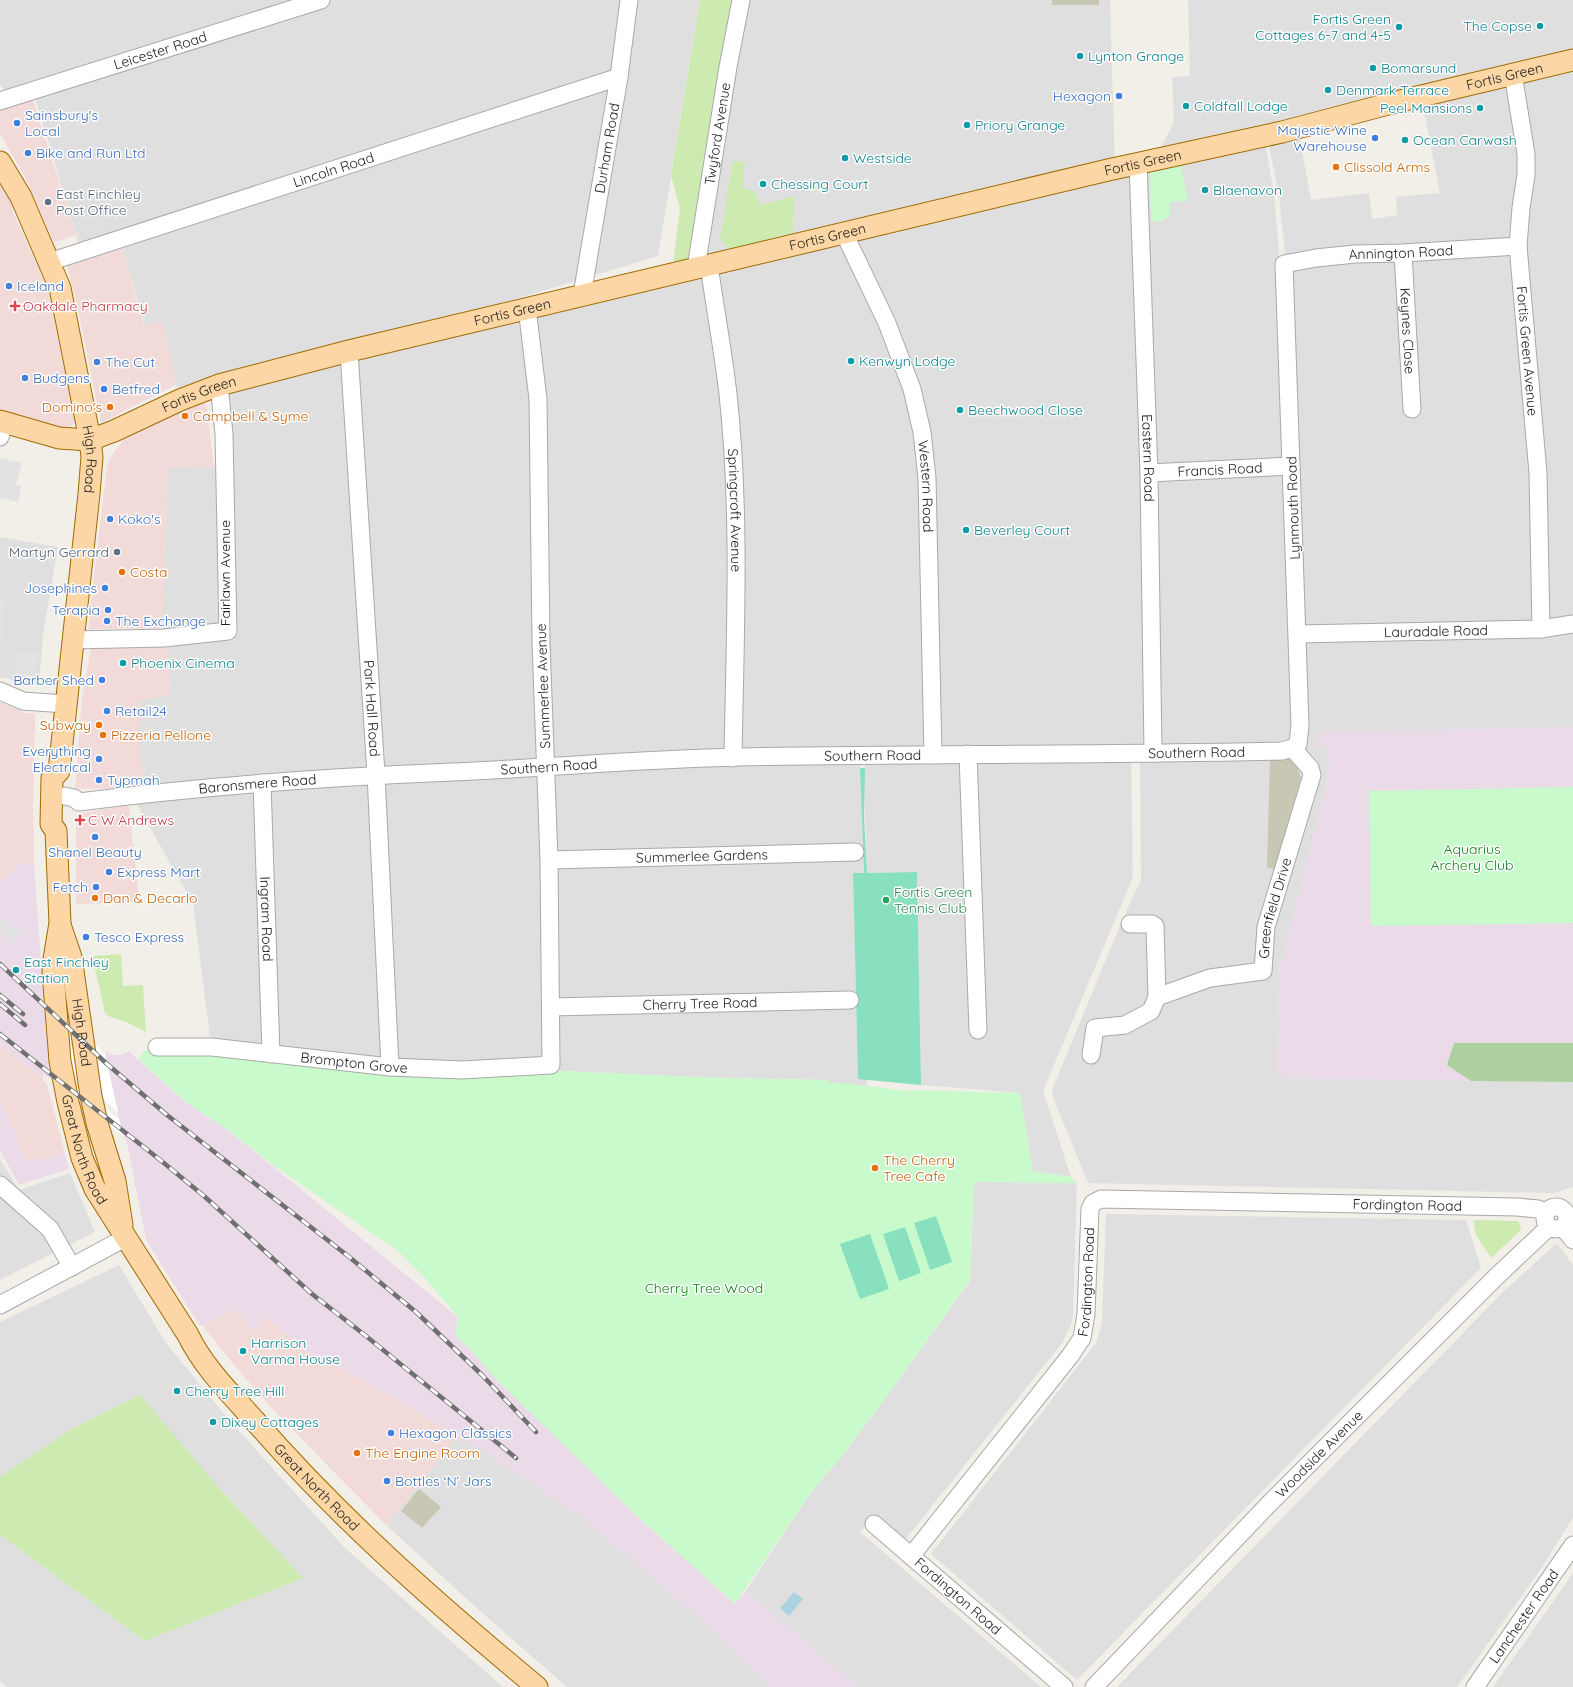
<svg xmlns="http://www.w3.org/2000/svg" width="1573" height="1687" font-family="Quicksand,sans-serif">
<rect width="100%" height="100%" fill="#f2efe9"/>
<path fill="#e0dfdf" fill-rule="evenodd" d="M 0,0 L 323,0 L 120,64 L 333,0 L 700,0 L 658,256 L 324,357 L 696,268 L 741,0 L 1110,0 L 1115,168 L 1155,159 L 1174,122 L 1172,77 L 1190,76 L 1188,0 L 1573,0 L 1573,727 L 1319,733 L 1327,746 L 1327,757 L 1331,766 L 1279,973 L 1277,1078 L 1573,1082 L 1573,1187 L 1553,1193 L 1088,1183 L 1054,1100 L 1052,1090 L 1124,916 L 1141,880 L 1140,754 L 1131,754 L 1133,877 L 1043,1091 L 1071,1177 L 1033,1171 L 1020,1093 L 921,1085 L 917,872 L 867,873 L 864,789 L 865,759 L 860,759 L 864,873 L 853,874 L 858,1078 L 867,1079 L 867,1087 L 829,1083 L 829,1080 L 717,1078 L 563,1071 L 532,1071 L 212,1052 L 212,1038 L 210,1037 L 193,904 L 137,804 L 258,783 L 144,788 L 140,754 L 140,700 L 170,695 L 168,644 L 162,628 L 167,468 L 224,466 L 219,388 L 180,400 L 162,322 L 145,325 L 120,239 L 81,251 L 33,91 L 10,98 L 0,84 ZM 1421,96 L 1440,193 L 1396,197 L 1397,215 L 1372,219 L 1369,193 L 1311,200 L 1298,128 ZM 1267,135 L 1279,196 L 1286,263 L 1279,265 L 1279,252 L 1274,194 L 1264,136 Z
M 0,537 L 58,547 L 43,635 L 39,684 L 24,684 L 6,678 L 0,678 Z
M 0,1159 L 19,1190 L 70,1173 L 95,1232 L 0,1280 Z
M 974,1182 L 1077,1183 L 1073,1315 L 1071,1325 L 1062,1343 L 905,1540 L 874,1515 L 860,1532 L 1041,1687 L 858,1687 L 746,1591 L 809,1495 L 845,1452 L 887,1396 L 970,1281 Z
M 1106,1214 L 1466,1220 L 1481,1268 L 1077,1680 L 931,1554 L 1096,1343 L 1102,1323 Z
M 1557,1243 L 1573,1265 L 1573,1518 L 1538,1573 L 1457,1687 L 1117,1687 L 1503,1292 Z
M 119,1265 L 166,1343 L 229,1420 L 344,1547 L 503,1687 L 7,1687 L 0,1681 L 0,1535 L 145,1641 L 303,1578 L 219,1488 L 0,1477 L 0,1322 Z
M 458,1436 L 488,1454 L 584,1519 L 708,1626 L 771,1687 L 567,1687 L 480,1611 L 386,1525 Z
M 1573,1573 L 1573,1687 L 1493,1687 L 1527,1639 Z"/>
<path fill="#f2dad9" d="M 33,100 L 76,235 L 54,242 L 24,175 L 0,134 L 0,110 Z
M 0,178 L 17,207 L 12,210 L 48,290 L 64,369 L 70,369 L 75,421 L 72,426 L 64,429 L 0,410 Z
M 122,246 L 144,325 L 162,322 L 177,384 L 101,423 L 77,305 L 66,262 Z
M 206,403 L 214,467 L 167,468 L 162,628 L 89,629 L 89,617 L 107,467 L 110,458 L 124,439 L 191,405 Z
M 168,644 L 170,695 L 140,700 L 140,753 L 144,788 L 75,789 L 82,698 L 91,648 Z
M 0,702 L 25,713 L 35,713 L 33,805 L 34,863 L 19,864 L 0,883 Z
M 129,805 L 139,902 L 76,904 L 76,814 Z
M 0,1045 L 35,1072 L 47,1085 L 65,1153 L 26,1163 L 18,1147 L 0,1098 Z
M 236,1309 L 267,1317 L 325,1368 L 332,1362 L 458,1436 L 386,1525 L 278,1415 L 234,1365 L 202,1325 Z"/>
<path fill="#ebdbe8" d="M 1573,727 L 1573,1082 L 1277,1078 L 1279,973 L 1331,766 L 1327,757 L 1327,746 L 1318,746 L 1319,732 Z
M 34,863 L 48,1059 L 52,1080 L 43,1074 L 43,1080 L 35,1072 L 0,1045 L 0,883 L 19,864 Z
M 129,1051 L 183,1100 L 228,1130 L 458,1317 L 456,1336 L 470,1349 L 496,1379 L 637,1516 L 735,1604 L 746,1591 L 858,1687 L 771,1687 L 708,1626 L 584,1519 L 488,1454 L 332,1362 L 325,1368 L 267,1317 L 254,1332 L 236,1309 L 200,1326 L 146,1240 L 127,1142 L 123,1136 L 105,1054 L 106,1052 L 114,1055 L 122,1055 Z
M 0,1098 L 12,1129 L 14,1129 L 19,1147 L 18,1148 L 26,1162 L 65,1153 L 69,1169 L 19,1185 L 0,1150 Z"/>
<path fill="#c7c7b4" d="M 1052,0 L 1099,0 L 1099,5 L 1052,5 Z
M 1270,758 L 1290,759 L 1298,769 L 1301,778 L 1274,869 L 1267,867 Z
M 419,1489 L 441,1507 L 422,1528 L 401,1511 Z"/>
<path fill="#cdebb0" d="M 700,0 L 741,0 L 696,268 L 672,274 L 680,208 L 671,176 Z
M 733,161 L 745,162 L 742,188 C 756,191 756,191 760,205 L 794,196 L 793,233 L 729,249 L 720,239 Z
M 121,954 L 123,986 L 143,985 L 146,1032 L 126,1022 L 108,1016 L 105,1013 L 92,956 Z
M 1473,1220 L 1518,1221 L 1521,1228 L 1519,1232 L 1491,1258 L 1476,1235 Z
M 140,1395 L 219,1488 L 303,1578 L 145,1641 L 0,1535 L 0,1477 L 72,1429 Z"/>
<path fill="#add19e" d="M 1454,1043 L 1573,1043 L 1573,1082 L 1471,1081 L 1447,1065 Z"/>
<path fill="#c8facc" d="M 1180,164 L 1188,201 L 1170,202 L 1170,215 L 1162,221 L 1151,221 L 1150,171 Z
M 1573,787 L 1573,923 L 1371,926 L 1369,791 Z
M 145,1050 L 152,1052 L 532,1071 L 563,1071 L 717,1078 L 829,1080 L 829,1083 L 842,1083 L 910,1091 L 913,1090 L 1020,1093 L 1033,1171 L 1071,1177 L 1077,1183 L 974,1182 L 970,1280 L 887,1396 L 845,1452 L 809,1495 L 735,1604 L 637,1516 L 496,1379 L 470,1349 L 456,1336 L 458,1317 L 425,1278 L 397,1250 L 273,1165 L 228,1130 L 183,1100 L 139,1059 Z"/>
<path fill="#88e0be" d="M 860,768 L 865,768 L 864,817 L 867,873 L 917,872 L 921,1085 L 858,1079 L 853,873 L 864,873 Z
M 936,1216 L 952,1262 L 930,1270 L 914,1223 Z
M 905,1227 L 921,1273 L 899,1281 L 883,1234 Z
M 870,1234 L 889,1289 L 860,1299 L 840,1244 Z"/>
<path fill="#e2e2e2" d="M 0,458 L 22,463 L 16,485 L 21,486 L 18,502 L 0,498 Z
M 0,596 L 5,596 L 3,639 L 0,639 Z
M 15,652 L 38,652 L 35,678 L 16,675 Z
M 3,917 L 22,935 L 14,943 L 0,930 L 0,921 Z"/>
<path fill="#aad3df" d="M 794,1592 L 803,1599 L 789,1616 L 780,1608 Z"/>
<path fill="#fff" d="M 44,997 L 105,1054 L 118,1112 L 48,1051 L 46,1025 L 102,1072 L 46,1019 Z
M 49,1065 L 119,1119 L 123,1136 L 52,1080 Z"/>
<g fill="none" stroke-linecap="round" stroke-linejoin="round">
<g stroke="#a9a9a9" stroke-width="19">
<g id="minor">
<path id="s1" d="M 1513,74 L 1526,154 L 1526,175 L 1521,208 L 1518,246 L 1538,473 L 1541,629"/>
<path id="s2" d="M 0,101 L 321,0"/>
<path id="s3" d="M 1138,163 L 1149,473 L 1153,753"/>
<path id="s4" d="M 844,233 L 887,323 L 912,389 L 922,432 L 927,478 L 933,755"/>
<path id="s5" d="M 1403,253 L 1412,409"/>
<path id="s6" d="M 49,262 L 619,77"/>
<path id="s7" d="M 709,265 C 715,308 723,351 728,394 C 741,514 735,637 733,758"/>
<path id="s8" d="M 696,268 L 728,67 L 741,0"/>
<path id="s9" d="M 582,295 L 619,77 L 629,0"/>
<path id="s10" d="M 349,351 L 376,774 L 390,1067"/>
<path d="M 0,437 L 4,422"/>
<path id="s11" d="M 1149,473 L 1291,466"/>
<path id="s12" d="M 1298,634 L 1541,629 L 1573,624"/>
<path d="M 73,640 L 164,638 L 228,631 L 224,434 L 219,385"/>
<path d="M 0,691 L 23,701 L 65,704"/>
<path d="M 968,754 L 978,1030"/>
<path id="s13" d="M 262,783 L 271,1054"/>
<path id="s14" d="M 64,796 L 74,798 L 79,802 C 203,786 328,777 453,772 C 548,768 642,759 737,757 C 919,754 1100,755 1282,751 L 1292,748 L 1298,744 L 1300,725 L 1284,264 L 1316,258 L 1355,254 L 1403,253 L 1518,246"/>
<path id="s15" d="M 549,860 L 855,852"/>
<path id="s16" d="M 1157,997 L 1210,978 L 1263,971 L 1266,927 L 1312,775 L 1310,768 L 1292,748"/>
<path id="s17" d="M 551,1007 L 850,1000"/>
<path id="s18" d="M 157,1047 L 212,1047 L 390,1067 L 462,1070 L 551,1065 L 549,860 L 541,642 L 538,399 L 527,308"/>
<path d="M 1091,1055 L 1095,1028 L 1125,1025 L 1151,1011 L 1157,997 L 1155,926 L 1152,924 L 1130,924"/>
<path d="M 0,1185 L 50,1229 L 72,1267"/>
<circle cx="1556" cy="1218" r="11"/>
<path d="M 1563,1227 L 1573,1240"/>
<path d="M 0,1305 L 127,1237"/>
<path d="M 874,1524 L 911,1556"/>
<path id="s19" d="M 1064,1687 L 911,1556 L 1070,1356 L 1082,1338 L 1086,1314 L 1090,1209 L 1093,1203 L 1101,1199 L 1517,1207 L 1538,1209 L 1546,1212"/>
<path id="s20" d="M 1094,1687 L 1268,1505 L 1497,1276 L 1549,1227"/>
<path id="s21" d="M 1475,1687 L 1573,1545"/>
</g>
</g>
<g stroke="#a06b00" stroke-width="23">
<g id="major">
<path id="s22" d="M 0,162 L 21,197 L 60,288 L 90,440 L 92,457 L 89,494 L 59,771 L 52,778 L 51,824 L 56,831 L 60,923 L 54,959 L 53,972 L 60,1061 L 68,1102 L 82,1158 L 95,1189 L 188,1335 C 204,1368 231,1394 255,1421 C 340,1519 437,1604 537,1687"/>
<path id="s23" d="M 0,421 L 59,438 L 90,440 L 114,431 L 180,400 L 219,385 L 349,351 L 1108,170 L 1282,132 L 1392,103 L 1573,60"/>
<path id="s24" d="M 60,925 L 71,957 L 91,1096 L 97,1123 L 115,1181 L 122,1225"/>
</g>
</g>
<use href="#minor" stroke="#fff" stroke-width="17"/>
<use href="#major" stroke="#fcd6a4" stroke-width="21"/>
<g stroke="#707070" stroke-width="4.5">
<path id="rail" d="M 0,964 L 107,1064 L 167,1115 L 348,1256 L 416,1312 L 482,1375 L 536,1432
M 0,995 L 23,1014
M 0,1004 L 25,1025
M 0,1034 L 159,1159 L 204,1196 L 312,1294 L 366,1336 L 516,1458"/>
</g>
<use href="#rail" stroke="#fff" stroke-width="3" stroke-dasharray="9" stroke-linecap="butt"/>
</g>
<g fill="#0f9aa8" stroke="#fff" stroke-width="1.5">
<circle cx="1540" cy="26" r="4"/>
<circle cx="1399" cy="27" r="4"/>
<circle cx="1080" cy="56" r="4"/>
<circle cx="1373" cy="68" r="4"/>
<circle cx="1328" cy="90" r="4"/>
<circle cx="1186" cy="106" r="4"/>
<circle cx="1480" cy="108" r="4"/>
<circle cx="967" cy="125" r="4"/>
<circle cx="1405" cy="140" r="4"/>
<circle cx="845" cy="158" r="4"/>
<circle cx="763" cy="184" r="4"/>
<circle cx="1205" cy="190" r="4"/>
<circle cx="851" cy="361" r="4"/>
<circle cx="960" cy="410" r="4"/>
<circle cx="966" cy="530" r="4"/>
<circle cx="123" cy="663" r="4"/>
<circle cx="16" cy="970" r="4"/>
<circle cx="243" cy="1351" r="4"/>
<circle cx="177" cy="1391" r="4"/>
<circle cx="213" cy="1422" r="4"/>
</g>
<g fill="#3f7fe0" stroke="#fff" stroke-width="1.5">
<circle cx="1119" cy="96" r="4"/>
<circle cx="17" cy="123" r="4"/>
<circle cx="1375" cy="138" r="4"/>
<circle cx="28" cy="153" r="4"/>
<circle cx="9" cy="286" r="4"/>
<circle cx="97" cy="362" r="4"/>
<circle cx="25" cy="378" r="4"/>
<circle cx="104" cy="389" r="4"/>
<circle cx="110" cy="519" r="4"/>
<circle cx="105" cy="588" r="4"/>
<circle cx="108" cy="610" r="4"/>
<circle cx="107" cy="621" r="4"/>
<circle cx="102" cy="680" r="4"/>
<circle cx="107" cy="711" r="4"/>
<circle cx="99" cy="759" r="4"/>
<circle cx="99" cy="780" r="4"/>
<circle cx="95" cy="837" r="4"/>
<circle cx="109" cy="872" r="4"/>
<circle cx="96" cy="887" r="4"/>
<circle cx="86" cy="937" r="4"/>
<circle cx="391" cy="1433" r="4"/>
<circle cx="387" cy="1481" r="4"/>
</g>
<g fill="#e8710a" stroke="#fff" stroke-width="1.5">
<circle cx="1336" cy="167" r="4"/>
<circle cx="110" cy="407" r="4"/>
<circle cx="185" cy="416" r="4"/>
<circle cx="122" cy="572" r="4"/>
<circle cx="99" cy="725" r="4"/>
<circle cx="103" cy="735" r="4"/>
<circle cx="95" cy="898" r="4"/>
<circle cx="875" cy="1168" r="4"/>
<circle cx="357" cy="1453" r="4"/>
</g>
<g fill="#5c6f8a" stroke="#fff" stroke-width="1.5">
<circle cx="48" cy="202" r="4"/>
<circle cx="117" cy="552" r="4"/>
</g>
<g fill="#e0444e" stroke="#fff" stroke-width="1.5">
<path d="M13 300h4v4h4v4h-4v4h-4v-4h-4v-4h4z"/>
<path d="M78 814h4v4h4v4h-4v4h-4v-4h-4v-4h4z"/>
</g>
<circle fill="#2e9e5b" stroke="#fff" stroke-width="1.5" cx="886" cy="900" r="4"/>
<g text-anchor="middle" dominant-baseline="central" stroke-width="3" stroke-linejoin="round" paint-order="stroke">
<g font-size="14" fill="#0d838f" stroke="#fff" text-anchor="start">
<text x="1391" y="19" text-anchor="end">Fortis Green<tspan x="1391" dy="16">Cottages 6-7 and 4-5</tspan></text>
<text x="1532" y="26" text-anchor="end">The Copse</text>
<text x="1088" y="56">Lynton Grange</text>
<text x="1381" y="68">Bomarsund</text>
<text x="1336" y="90">Denmark Terrace</text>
<text x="1194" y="106">Coldfall Lodge</text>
<text x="1472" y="108" text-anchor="end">Peel Mansions</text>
<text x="975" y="125">Priory Grange</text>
<text x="1413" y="140">Ocean Carwash</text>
<text x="853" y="158">Westside</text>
<text x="771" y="184">Chessing Court</text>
<text x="1213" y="190">Blaenavon</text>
<text x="859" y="361">Kenwyn Lodge</text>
<text x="968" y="410">Beechwood Close</text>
<text x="974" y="530">Beverley Court</text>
<text x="131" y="663">Phoenix Cinema</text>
<text x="24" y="962">East Finchley<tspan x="24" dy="16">Station</tspan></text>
<text x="251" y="1343">Harrison<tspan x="251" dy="16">Varma House</tspan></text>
<text x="185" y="1391">Cherry Tree Hill</text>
<text x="221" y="1422">Dixey Cottages</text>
</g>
<g font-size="14" fill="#222" stroke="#fff">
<text stroke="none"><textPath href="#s2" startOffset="168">Leicester Road</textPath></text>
<text stroke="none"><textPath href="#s23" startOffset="1555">Fortis Green</textPath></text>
<text stroke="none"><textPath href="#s8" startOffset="136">Twyford Avenue</textPath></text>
<text stroke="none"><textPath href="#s9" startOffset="149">Durham Road</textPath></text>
<text stroke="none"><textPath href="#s23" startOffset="1183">Fortis Green</textPath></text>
<text stroke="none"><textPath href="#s6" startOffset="299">Lincoln Road</textPath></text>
<text stroke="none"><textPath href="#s23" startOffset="859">Fortis Green</textPath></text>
<text stroke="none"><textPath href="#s14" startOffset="1837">Annington Road</textPath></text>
<text stroke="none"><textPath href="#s23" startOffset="535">Fortis Green</textPath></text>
<text stroke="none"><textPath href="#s5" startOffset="78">Keynes Close</textPath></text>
<text stroke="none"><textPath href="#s1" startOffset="279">Fortis Green Avenue</textPath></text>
<text stroke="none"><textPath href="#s23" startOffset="211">Fortis Green</textPath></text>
<text stroke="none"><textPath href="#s3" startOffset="295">Eastern Road</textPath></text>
<text stroke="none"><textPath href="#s22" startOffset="314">High Road</textPath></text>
<text stroke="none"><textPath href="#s11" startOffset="71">Francis Road</textPath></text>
<text stroke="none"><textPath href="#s4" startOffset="269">Western Road</textPath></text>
<text transform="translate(1293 508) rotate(-92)">Lynmouth Road</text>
<text stroke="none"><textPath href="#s7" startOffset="247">Springcroft Avenue</textPath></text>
<text transform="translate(225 573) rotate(-90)">Fairlawn Avenue</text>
<text stroke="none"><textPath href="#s12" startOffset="138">Lauradale Road</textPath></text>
<text transform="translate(543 686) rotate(-92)">Summerlee Avenue</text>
<text stroke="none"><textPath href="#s10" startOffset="358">Park Hall Road</textPath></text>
<text stroke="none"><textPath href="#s14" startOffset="1136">Southern Road</textPath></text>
<text stroke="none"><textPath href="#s14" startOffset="812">Southern Road</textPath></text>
<text stroke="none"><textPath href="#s14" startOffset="488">Southern Road</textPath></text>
<text stroke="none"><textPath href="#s14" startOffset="196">Baronsmere Road</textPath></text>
<text stroke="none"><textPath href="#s15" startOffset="153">Summerlee Gardens</textPath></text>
<text stroke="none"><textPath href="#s16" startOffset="174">Greenfield Drive</textPath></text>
<text stroke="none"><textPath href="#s13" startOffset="136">Ingram Road</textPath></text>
<text stroke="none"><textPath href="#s17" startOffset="149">Cherry Tree Road</textPath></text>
<text stroke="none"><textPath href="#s24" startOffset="110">High Road</textPath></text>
<text stroke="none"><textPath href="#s18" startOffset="198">Brompton Grove</textPath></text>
<text stroke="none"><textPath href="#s22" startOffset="1015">Great North Road</textPath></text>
<text stroke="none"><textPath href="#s19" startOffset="930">Fordington Road</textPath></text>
<text stroke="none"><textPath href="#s19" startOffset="535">Fordington Road</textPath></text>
<text stroke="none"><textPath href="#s20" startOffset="324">Woodside Avenue</textPath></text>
<text stroke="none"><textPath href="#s22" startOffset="1429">Great North Road</textPath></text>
<text transform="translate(958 1596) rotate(41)">Fordington Road</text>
<text stroke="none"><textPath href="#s21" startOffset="86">Lanchester Road</textPath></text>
</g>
<g font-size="14" fill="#366cbe" stroke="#fff" text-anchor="start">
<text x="1111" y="96" text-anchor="end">Hexagon</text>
<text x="25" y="115">Sainsbury's<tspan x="25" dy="16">Local</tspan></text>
<text x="1367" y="130" text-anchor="end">Majestic Wine<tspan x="1367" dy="16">Warehouse</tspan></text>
<text x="36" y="153">Bike and Run Ltd</text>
<text x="17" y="286">Iceland</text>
<text x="105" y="362">The Cut</text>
<text x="33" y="378">Budgens</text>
<text x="112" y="389">Betfred</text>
<text x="118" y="519">Koko's</text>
<text x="97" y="588" text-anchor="end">Josephines</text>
<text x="100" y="610" text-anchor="end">Terapia</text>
<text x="115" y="621">The Exchange</text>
<text x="94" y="680" text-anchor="end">Barber Shed</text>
<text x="115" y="711">Retail24</text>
<text x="91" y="751" text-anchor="end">Everything<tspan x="91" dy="16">Electrical</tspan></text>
<text x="107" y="780">Typmah</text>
<text x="95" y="852" text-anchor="middle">Shanel Beauty</text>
<text x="117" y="872">Express Mart</text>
<text x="88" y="887" text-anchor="end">Fetch</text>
<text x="94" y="937">Tesco Express</text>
<text x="399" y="1433">Hexagon Classics</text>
<text x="395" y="1481">Bottles ‘N’ Jars</text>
</g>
<g font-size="14" fill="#c56008" stroke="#fff" text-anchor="start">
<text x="1344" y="167">Clissold Arms</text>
<text x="102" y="407" text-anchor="end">Domino's</text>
<text x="193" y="416">Campbell &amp; Syme</text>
<text x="130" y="572">Costa</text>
<text x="91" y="725" text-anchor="end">Subway</text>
<text x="111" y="735">Pizzeria Pellone</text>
<text x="103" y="898">Dan &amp; Decarlo</text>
<text x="883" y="1160">The Cherry<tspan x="883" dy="16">Tree Cafe</tspan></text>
<text x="365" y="1453">The Engine Room</text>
</g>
<g font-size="14" fill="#4e5e75" stroke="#fff" text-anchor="start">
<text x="56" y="194">East Finchley<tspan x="56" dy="16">Post Office</tspan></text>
<text x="109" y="552" text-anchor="end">Martyn Gerrard</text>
</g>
<g font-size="14" fill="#be3a42" stroke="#fff" text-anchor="start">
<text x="23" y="306">Oakdale Pharmacy</text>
<text x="88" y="820">C W Andrews</text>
</g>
<g font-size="14" fill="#0c8416" stroke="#fff">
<text x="1472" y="849">Aquarius<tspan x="1472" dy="16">Archery Club</tspan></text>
<text x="704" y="1288">Cherry Tree Wood</text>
</g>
<g font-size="14" fill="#27864d" stroke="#fff" text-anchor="start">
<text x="894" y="892">Fortis Green<tspan x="894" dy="16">Tennis Club</tspan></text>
</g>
</g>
</svg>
